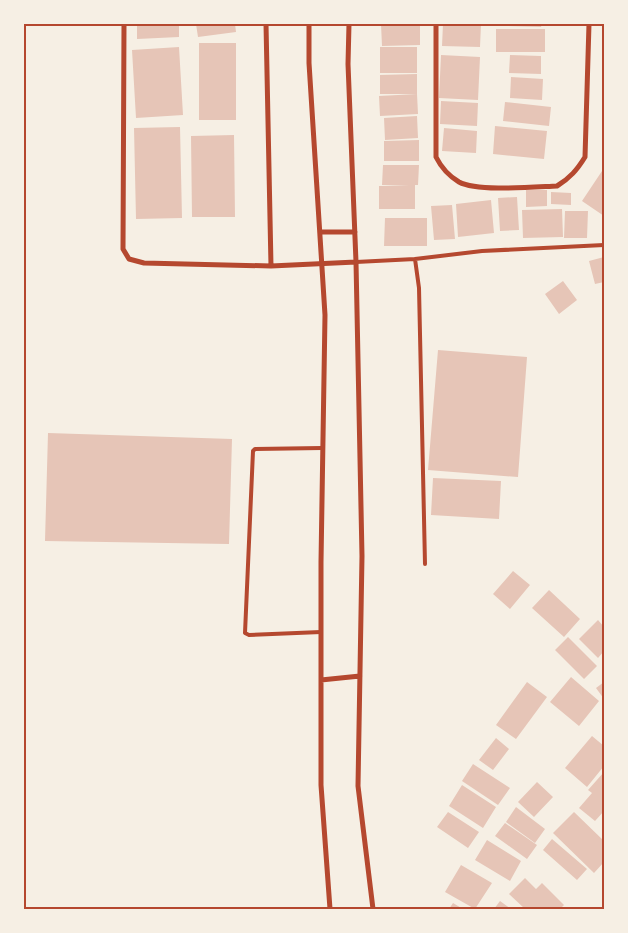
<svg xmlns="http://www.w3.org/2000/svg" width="628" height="933" font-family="Rubik,sans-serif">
<rect width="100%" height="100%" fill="#f6efe4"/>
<path fill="#e6c5b7" d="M 137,24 L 179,24 L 179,37 L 137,39 Z
M 196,24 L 235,24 L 236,32 L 198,37 Z
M 381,24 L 420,24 L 420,45 L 382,46 Z
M 443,24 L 481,24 L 480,47 L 442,46 Z
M 508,24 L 542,24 L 541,27 L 508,26 Z
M 496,29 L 545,29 L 545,52 L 496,52 Z
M 199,43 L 236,43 L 236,120 L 199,120 Z
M 179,47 L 183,115 L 136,118 L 132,50 Z
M 380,47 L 417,47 L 417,73 L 380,73 Z
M 441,55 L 480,57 L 478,100 L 439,98 Z
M 510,55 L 541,56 L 541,74 L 509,73 Z
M 417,74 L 417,94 L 380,94 L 380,75 Z
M 511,77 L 543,79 L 542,100 L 510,98 Z
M 417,94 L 418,114 L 380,116 L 379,96 Z
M 441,101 L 478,103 L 477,126 L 440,124 Z
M 505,102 L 551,107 L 549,126 L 503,121 Z
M 417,116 L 418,138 L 385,140 L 384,118 Z
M 495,126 L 547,131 L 544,159 L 493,154 Z
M 180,127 L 182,218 L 136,219 L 134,128 Z
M 444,128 L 477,131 L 476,153 L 442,151 Z
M 234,135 L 235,217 L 192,217 L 191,136 Z
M 419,140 L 419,161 L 384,161 L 384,141 Z
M 383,165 L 419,165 L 418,185 L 415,185 L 415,209 L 379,209 L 379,186 L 409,186 L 382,185 Z
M 604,168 L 604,216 L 582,201 Z
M 526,190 L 547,190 L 547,206 L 526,207 Z
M 551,192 L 571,193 L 571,205 L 551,204 Z
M 517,197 L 519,230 L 500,231 L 498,198 Z
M 491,200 L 494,233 L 458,237 L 456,204 Z
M 452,205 L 455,239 L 434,240 L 431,206 Z
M 562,209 L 563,237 L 523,238 L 522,210 Z
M 565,211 L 588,211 L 587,238 L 564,238 Z
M 385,218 L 427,218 L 427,246 L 384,246 Z
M 604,257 L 604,282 L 595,284 L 589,261 Z
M 563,281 L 577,300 L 559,314 L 545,294 Z
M 438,350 L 527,357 L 518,477 L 428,470 Z
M 48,433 L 232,439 L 229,544 L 45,541 Z
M 433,478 L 501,481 L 499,519 L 431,515 Z
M 513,571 L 530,585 L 510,609 L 493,594 Z
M 549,590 L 580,619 L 564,637 L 532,608 Z
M 598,620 L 604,627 L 604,651 L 598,658 L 579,639 Z
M 568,637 L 597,666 L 584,679 L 555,650 Z
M 571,677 L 599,701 L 579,726 L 550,702 Z
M 527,682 L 547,697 L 516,739 L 496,725 Z
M 604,682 L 604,699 L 596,688 Z
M 592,736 L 604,746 L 604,766 L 587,787 L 565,768 Z
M 496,738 L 509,749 L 493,770 L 479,760 Z
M 473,764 L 510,788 L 498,805 L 462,781 Z
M 604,772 L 604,811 L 595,821 L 579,808 L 592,793 L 588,790 Z
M 537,782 L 553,797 L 534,817 L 518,802 Z
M 462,785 L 496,807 L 483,828 L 449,806 Z
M 516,807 L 545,829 L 535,843 L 506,822 Z
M 448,812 L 479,832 L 468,848 L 437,827 Z
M 574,812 L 604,841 L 604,862 L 594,873 L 553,833 Z
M 505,823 L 537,845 L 527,859 L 495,836 Z
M 552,839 L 587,869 L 577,880 L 543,850 Z
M 487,840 L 521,861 L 510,881 L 475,860 Z
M 461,865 L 492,883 L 475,909 L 445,892 Z
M 525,878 L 536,889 L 542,883 L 564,905 L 560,909 L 525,909 L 509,894 Z
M 500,901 L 511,909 L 494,909 Z
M 453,903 L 463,909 L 449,909 Z"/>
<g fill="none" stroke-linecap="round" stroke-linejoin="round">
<path stroke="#b5482f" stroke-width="4" d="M 415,259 L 419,288 L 425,564
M 356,262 L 415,259 L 482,251 L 604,245
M 321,632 L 249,635 L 245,633 L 253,451 L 255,449 L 322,448"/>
<path stroke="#b5482f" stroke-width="5" d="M 124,24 L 123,249 L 129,259 L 144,263 L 271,266 L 356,262
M 266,24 L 271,266
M 309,24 L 309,63 L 325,315 L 321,562 L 321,785 L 330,909
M 349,24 L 348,64 L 356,262 L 362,556 L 358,786 L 373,909
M 436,24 L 436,157 C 441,167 449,176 459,182 C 477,192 534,187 557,186 C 570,178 577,170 585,157 L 589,24
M 320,232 L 355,232
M 321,680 L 360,676"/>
</g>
<rect width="628" height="933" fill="none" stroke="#f6efe4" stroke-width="50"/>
<rect x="25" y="25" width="578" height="883" fill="none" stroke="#b5482f" stroke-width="2"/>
</svg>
